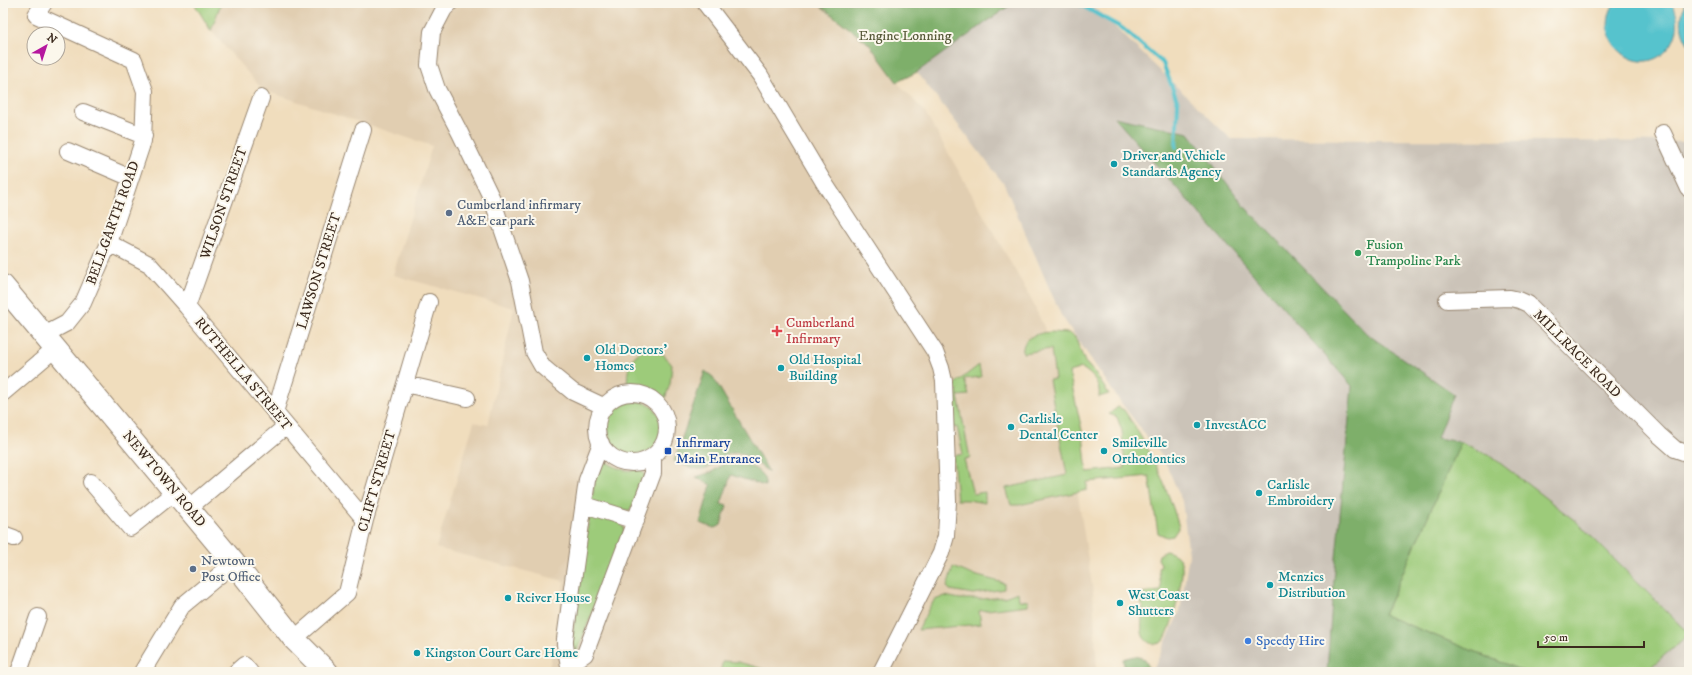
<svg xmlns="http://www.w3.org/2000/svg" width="1692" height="675" font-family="'IM FELL DW Pica',serif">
<rect width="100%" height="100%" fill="#fbf7ec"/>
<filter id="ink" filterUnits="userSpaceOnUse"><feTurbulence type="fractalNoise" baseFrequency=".025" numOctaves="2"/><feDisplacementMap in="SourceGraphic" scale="8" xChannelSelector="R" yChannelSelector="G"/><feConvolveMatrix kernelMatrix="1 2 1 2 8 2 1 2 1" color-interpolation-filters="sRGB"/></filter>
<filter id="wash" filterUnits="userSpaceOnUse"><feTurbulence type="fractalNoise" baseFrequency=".012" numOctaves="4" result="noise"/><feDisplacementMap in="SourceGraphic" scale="16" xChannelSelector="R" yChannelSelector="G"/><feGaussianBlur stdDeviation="0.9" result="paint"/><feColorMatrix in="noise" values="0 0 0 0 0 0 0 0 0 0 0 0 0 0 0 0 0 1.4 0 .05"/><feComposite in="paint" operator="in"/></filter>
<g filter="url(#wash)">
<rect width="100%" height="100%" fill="#f0ddbd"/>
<path fill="#e1ceb1" d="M 194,3 L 817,3 L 869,44 L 897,82 L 925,112 L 1029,295 L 1056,353 L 1093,592 L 1097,672 L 548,672 L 559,624 L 564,581 L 436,548 L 474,422 L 488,425 L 514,308 L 393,275 L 432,146 L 263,90 L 211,31 Z"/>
<path fill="#cbc3b8" d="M 1013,3 L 1090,3 L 1231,139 L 1689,142 L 1689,672 L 1152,672 L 1180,611 L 1189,555 L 1182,501 L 1164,459 L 1119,400 L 1061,315 L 1004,184 L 917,72 Z"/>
<path fill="#9dcb7a" stroke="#6c7a4c" d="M 194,3 L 221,3 L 211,31 Z
M 1051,332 L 1069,333 L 1075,337 L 1085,362 L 1094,372 L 1109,394 L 1099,397 C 1101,384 1093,375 1082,368 L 1069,372 L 1083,435 L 1087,472 L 1125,468 L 1122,431 L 1117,417 L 1109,414 L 1118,407 L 1124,410 C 1150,448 1166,483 1179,527 L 1173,536 L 1167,537 L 1158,533 L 1149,476 L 1087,482 L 1087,490 L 1019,505 L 1011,505 L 1006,488 L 1067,475 L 1049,380 L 1055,379 L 1051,349 L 1023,353 C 1021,336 1039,333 1051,332 Z
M 651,347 L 663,354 L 672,365 L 670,384 L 664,402 L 648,391 L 627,387 C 628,366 628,355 651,347 Z
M 979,365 L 981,377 L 964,379 L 969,395 L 958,396 L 970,458 L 964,459 L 973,494 L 985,492 L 985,503 L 968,500 L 957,500 L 953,456 L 963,454 L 957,427 L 953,428 L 953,388 L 957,382 Z
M608 428a27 27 0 1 1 54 0a27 27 0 1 1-54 0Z
M 1461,442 L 1492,457 L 1578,523 L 1689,634 L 1645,672 L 1525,672 L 1384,615 Z
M 605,461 C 616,468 626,473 639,469 L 644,473 L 645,479 L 630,510 L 626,510 L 595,503 L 592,499 L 597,464 Z
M 595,516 C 604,519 624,519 624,531 L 578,649 L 577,652 L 574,652 L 571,646 L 589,518 Z
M 1165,551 C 1173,552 1181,557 1182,566 C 1184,578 1171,634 1163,641 C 1155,648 1143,642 1142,632 C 1141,626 1142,620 1142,614 L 1144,613 L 1139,593 L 1161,591 L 1159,569 L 1161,564 L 1158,559 L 1159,555 Z
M 953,567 L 970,574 L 1004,583 L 1004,589 L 973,594 L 950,590 L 947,587 Z
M 1018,592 L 1019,600 L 1028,601 L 1028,605 L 979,611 L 981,624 L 918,630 L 930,606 L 935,600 L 945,596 L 960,599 L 983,599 L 1004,597 Z
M 723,661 L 738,662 L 774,672 L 720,672 Z"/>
<path fill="#7eaf6a" stroke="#5c6c44" d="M 817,3 L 1013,3 L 917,72 L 897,82 L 869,44 Z
M 1114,117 L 1189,133 L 1245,207 L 1367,334 L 1454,394 L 1437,438 L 1461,442 L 1384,615 L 1525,672 L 1327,672 L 1332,601 L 1352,386 Z
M 705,371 L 713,377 L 769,472 C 750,459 739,443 717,461 C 713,465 707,469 701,469 C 693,470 682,464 674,461 Z
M 729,460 C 742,462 767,469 765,486 L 731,475 L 721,504 L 727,506 L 721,525 L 718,527 L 714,528 L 700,523 L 711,485 L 696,477 L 712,472 Z
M 1135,656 L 1145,659 L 1148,666 L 1147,672 L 1125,672 L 1123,659 Z"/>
<path fill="#56c3cd" stroke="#487676" d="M 1615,3 L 1672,3 C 1692,38 1653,80 1621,52 C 1614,46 1609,38 1608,29 C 1608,20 1609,10 1615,3 Z
M 1685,3 L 1689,3 L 1689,45 C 1679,30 1680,19 1685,3 Z"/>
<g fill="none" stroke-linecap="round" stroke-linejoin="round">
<path stroke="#56c3cd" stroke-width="4" d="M 1077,3 L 1122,28 L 1163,63 L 1178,103 L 1176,147"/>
</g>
</g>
<g filter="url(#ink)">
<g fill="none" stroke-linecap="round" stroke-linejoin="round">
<g stroke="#96846e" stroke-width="18">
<path id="minor" d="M 44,3 L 36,15 L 134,60 L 145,91 L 143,141 L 109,243 L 83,303 L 67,323 L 44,335
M 450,3 L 444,9 L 432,32 L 429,65 L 437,89 L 460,133 L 492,199 L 520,281 L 534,352 L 542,366 L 556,378 L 573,392 L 605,407
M 705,3 L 760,75 L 823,181 L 935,352 L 941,368 L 944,381 L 948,501 L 946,536 L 941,553 L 881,672
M 83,112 L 144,136
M 1663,133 L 1689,189
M 68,151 L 131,178
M 109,243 L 149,264 L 187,307 L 365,520
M 1447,300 L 1510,298 L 1519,300 L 1528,304 L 1659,435 L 1675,449 L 1689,454
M 187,307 L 261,98
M 405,384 L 467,398
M 3,393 L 55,349
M597 428a35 35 0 1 1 70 0a35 35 0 1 1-70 0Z
M 275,412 L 363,130
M 91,482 L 130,528 L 175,492
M 585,505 L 636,521
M 189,508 L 286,426
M 3,534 L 14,538
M 294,639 L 347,593 L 365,520 L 429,302
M 570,664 L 585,654 L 653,473 L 653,457
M 19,672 L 38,617
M 142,672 L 182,606 L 234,563
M 236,672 L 244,665 L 250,672
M 569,672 C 570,660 564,651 565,639 L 587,480 L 601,443"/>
</g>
<g stroke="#96846e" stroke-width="24">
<path id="secondary" d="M 3,286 L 234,563 L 294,639 L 327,672"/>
</g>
<use href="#minor" stroke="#fff" stroke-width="16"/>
<use href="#secondary" stroke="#fff" stroke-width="22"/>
</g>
</g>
<g fill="#0f9aa8" stroke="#fbf7ec" stroke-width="1.5">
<circle cx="1114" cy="164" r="4"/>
<circle cx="587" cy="358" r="4"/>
<circle cx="781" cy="368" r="4"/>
<circle cx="1197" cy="425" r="4"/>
<circle cx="1011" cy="427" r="4"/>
<circle cx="1104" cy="451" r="4"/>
<circle cx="1259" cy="493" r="4"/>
<circle cx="1270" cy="585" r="4"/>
<circle cx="508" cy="598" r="4"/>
<circle cx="1120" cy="603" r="4"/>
<circle cx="417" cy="653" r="4"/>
</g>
<g fill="#5c6f8a" stroke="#fbf7ec" stroke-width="1.5">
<circle cx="449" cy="213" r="4"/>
<circle cx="193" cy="569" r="4"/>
</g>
<circle fill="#2e9e5b" stroke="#fbf7ec" stroke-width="1.5" cx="1358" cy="253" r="4"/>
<path fill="#e0444e" stroke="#fbf7ec" stroke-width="1.5" d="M775 325h4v4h4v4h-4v4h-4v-4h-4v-4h4z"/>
<rect fill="#1a4fb4" stroke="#fbf7ec" stroke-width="1.5" x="664" y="447" width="8" height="8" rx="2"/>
<circle fill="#3f7fe0" stroke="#fbf7ec" stroke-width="1.5" cx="1248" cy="641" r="4"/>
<g text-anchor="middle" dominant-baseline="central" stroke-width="4" stroke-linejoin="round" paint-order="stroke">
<g font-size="14" fill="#585a3a" stroke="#fbf7ec">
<text x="905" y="36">Engine Lonning</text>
</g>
<g font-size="14" fill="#0d838f" stroke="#fbf7ec" text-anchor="start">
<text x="1122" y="156">Driver and Vehicle<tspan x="1122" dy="16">Standards Agency</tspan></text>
<text x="595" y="350">Old Doctors'<tspan x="595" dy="16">Homes</tspan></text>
<text x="789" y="360">Old Hospital<tspan x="789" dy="16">Building</tspan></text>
<text x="1019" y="419">Carlisle<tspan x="1019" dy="16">Dental Center</tspan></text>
<text x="1205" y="425">InvestACC</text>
<text x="1112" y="443">Smileville<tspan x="1112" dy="16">Orthodontics</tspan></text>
<text x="1267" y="485">Carlisle<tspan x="1267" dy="16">Embroidery</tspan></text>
<text x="1278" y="577">Menzies<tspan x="1278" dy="16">Distribution</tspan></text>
<text x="1128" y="595">West Coast<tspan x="1128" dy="16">Shutters</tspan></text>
<text x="516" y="598">Reiver House</text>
<text x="425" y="653">Kingston Court Care Home</text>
</g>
<g font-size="14" fill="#3b2a1e" stroke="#fbf7ec">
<text transform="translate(224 203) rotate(-71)">WILSON STREET</text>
<text transform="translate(113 223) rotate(-70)">BELLGARTH ROAD</text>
<text transform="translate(319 271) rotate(-73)">LAWSON STREET</text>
<text transform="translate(1577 354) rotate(45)">MILLRACE ROAD</text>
<text transform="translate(243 374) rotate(50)">RUTHELLA STREET</text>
<text transform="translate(164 479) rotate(50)">NEWTOWN ROAD</text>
<text transform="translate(377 481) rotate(-74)">CLIFT STREET</text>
</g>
<g font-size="14" fill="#4e5e75" stroke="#fbf7ec" text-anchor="start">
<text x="457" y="205">Cumberland infirmary<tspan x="457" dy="16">A&amp;E car park</tspan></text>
<text x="201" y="561">Newtown<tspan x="201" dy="16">Post Office</tspan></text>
</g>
<g font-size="14" fill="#27864d" stroke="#fbf7ec" text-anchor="start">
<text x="1366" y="245">Fusion<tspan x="1366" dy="16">Trampoline Park</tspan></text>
</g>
<g font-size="14" fill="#be3a42" stroke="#fbf7ec" text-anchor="start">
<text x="786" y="323">Cumberland<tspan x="786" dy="16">Infirmary</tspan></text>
</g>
<g font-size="14" fill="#164399" stroke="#fbf7ec" text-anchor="start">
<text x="676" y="443">Infirmary<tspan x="676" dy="16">Main Entrance</tspan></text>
</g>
<g font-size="14" fill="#366cbe" stroke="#fbf7ec" text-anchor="start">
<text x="1256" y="641">Speedy Hire</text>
</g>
</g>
<rect width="1692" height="675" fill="none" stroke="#fbf7ec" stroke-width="16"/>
<g transform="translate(46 46) rotate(39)"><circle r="19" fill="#fbf7ec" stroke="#aea59a"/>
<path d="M0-3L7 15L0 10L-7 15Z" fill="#b5179e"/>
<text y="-6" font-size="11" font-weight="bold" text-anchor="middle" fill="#3b2a1e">N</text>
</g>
<path d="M1538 641v6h106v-6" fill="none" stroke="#3b2a1e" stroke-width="2"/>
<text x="1544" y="641" font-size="12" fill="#3b2a1e" stroke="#fbf7ec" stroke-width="3" paint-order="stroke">50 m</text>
</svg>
